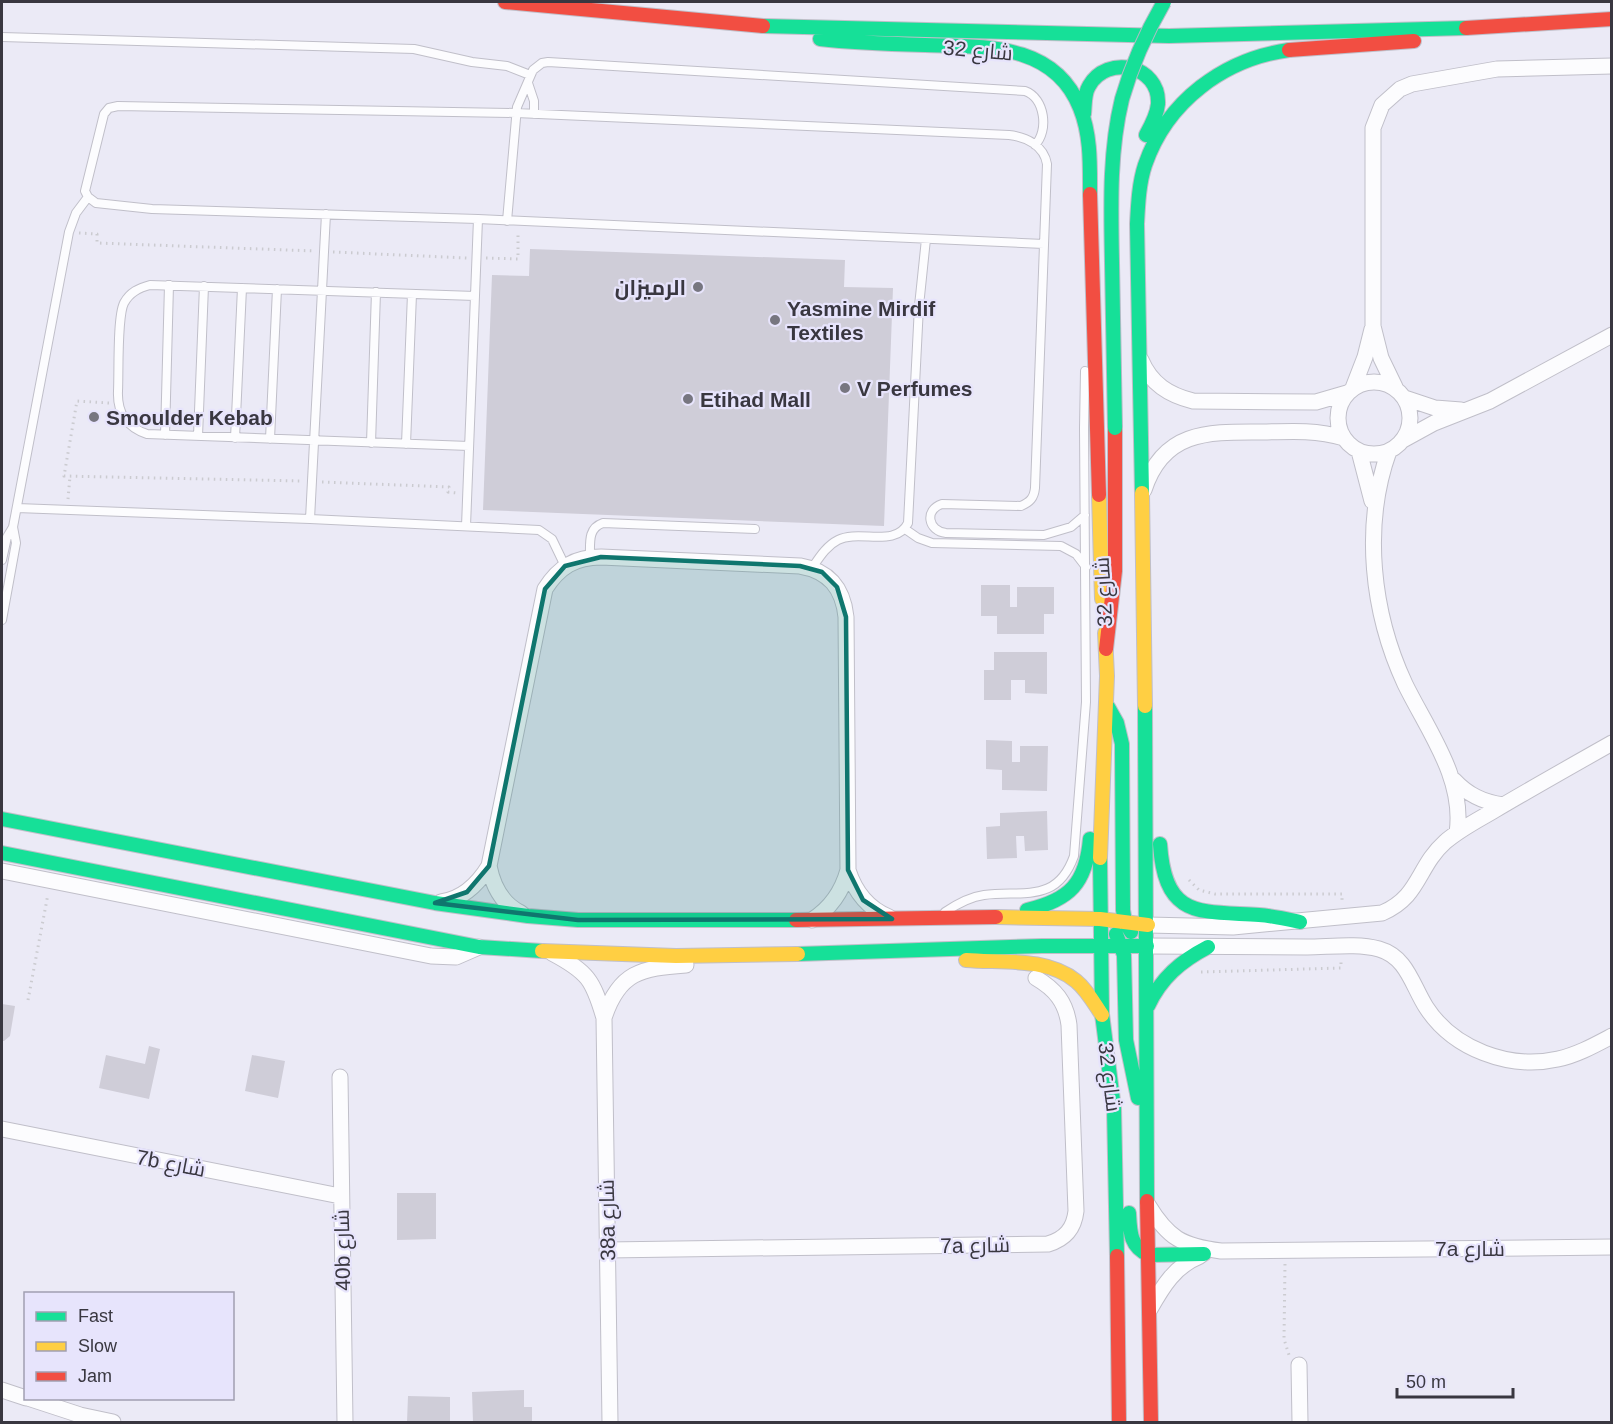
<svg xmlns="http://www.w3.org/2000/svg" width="1613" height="1424" font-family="Arial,Cairo,sans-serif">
<rect width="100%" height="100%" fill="#ebeaf6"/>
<path fill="#cfcdd8" d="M 530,249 L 845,260 L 844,287 L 893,288 L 884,526 L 483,510 L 492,275 L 529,276 Z
M 981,585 L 1010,585 L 1010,607 L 1017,607 L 1017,587 L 1054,587 L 1054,614 L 1044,614 L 1044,634 L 997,634 L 997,616 L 981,616 Z
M 994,652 L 1047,652 L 1047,694 L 1025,693 L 1025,680 L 1011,680 L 1011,700 L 984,700 L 984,670 L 994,670 Z
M 986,740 L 1012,741 L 1012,762 L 1020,762 L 1020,746 L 1048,746 L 1047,791 L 1002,790 L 1002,770 L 986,769 Z
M 1047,811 L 1048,850 L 1025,851 L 1024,836 L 1016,836 L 1017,858 L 987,859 L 986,827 L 1000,826 L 1000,813 Z
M 2,1004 L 15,1006 L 10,1036 L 4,1041 L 2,1041 Z
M 149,1046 L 160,1049 L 149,1099 L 99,1088 L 106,1055 L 145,1064 Z
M 252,1055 L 285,1061 L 278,1098 L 245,1091 Z
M 397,1193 L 436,1193 L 436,1239 L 397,1240 Z
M 524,1390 L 524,1407 L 532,1407 L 532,1422 L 473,1422 L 472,1392 Z
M 408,1396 L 450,1397 L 450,1422 L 407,1422 Z"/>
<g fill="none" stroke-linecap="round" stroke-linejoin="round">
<g stroke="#c0bfc9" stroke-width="10">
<path id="lane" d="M 2,37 L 414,49 L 472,62 L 507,66 L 530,75
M 528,83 L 534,101 L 534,114
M 507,221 L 517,107 L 533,70 L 542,63 L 548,62 L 1025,91 C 1045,98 1049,131 1035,145
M 1044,244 L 478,219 L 152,209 L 96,203 L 88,197 L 85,191 L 104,114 L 109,108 L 118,106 L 516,113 L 1009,135 C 1027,137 1044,146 1047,164 L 1035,488 C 1034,498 1030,502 1021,506 L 942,504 C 924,510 928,531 946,533 L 1044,535 L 1071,527 L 1085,515
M 165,435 L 169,285
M 198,436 L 204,286
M 235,438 L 242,288
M 270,439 L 277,289
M 371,443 L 376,292
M 406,444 L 412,294
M 469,446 L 147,434 C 127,427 117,414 118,391 C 119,372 117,317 124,303 C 130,292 139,288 150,285 L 475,296
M 17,508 L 310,519 L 539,530 L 552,539 L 565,566
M 310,519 L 326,214
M 466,526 L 478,219
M 905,529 L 918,538 L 932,543 L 1061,546 L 1076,554 L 1086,567
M 590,557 C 590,542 588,528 603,523 L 755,529
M 2,560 L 7,537 L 13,527 L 69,232 L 76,213 L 88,197
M 812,568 C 819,558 826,546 838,540 C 859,529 896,548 908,523 L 919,306 L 926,239
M 2,620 L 16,543 L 13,527
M 945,912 C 957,904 969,897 984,895 C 1023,890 1057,904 1074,856 L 1086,702 L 1084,428 L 1085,371"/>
</g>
<g stroke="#c0bfc9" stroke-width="17">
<path id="street" d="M 1141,360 C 1151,384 1169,395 1193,401 L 1316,402 L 1347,393
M1338 418a36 36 0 1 1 72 0a36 36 0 1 1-72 0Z
M 1395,387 L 1381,358 L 1373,326 L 1373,128 L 1382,105 L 1400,89 L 1412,84 L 1497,69 L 1612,66
M 1353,388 L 1365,357 L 1372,329
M 1405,398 L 1435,408 L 1461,410
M 1403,440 L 1434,423 L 1490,401 L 1612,335
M 1359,451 L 1372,501
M 1389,451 C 1362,526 1372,613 1405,684 C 1428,731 1465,779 1457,833
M 1144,490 C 1164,428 1212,432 1266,432 C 1293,431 1318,430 1344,438
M 1454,780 C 1468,795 1483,802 1503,805
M 489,866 C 493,886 502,904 521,913
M 848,870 C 855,892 867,908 889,917
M 2,871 L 431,956 L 456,957 L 479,947
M 441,902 C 463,899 478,884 489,866 L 545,589 C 559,567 575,557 601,557 L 800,566 C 829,571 843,588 846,617 L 848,870 C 842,892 831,908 812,920
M 1148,925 L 1233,927 L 1382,913 C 1420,897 1417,867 1445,842 C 1460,829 1478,820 1495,810 C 1534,787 1573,765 1612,743
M 1147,946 C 1200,946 1253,947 1307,947 C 1329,947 1357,943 1379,949 C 1407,957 1412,985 1426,1007 C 1453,1049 1509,1070 1558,1059 C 1577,1055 1595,1045 1612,1036
M 552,953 C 588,972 593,980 604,1018 L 610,1422
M 604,1018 C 619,972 641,968 686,965
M 340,1077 L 345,1422
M 2,1129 L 340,1196
M 1148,1205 C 1168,1238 1182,1246 1221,1251 L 1612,1247
M 607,1250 L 1048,1244 C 1065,1239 1074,1229 1076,1211 L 1069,1025 C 1066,1002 1055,989 1036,978
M 1150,1309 C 1163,1286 1175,1266 1200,1256
M 1299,1365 L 1300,1422
M 2,1390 L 26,1398
M 28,1398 L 80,1415 L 113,1422"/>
</g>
<g stroke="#c0bfc9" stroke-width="16">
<path id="fast" d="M 763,26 L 1169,36 L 1466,28
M 820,39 C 855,43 890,44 925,45 C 983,47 1054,42 1080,108 C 1091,135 1090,165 1090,194
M 1084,114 C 1085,105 1084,94 1089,86 C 1107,54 1160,65 1158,104 C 1157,115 1151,126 1146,135
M 1142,493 L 1137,224 C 1138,204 1139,183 1145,165 C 1167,101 1224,59 1289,50
M 1145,706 L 1147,1201
M 1108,707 L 1117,723 L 1122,744 L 1123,910 L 1125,922 L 1131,932
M 2,819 L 435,903 L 528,916 L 578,920 L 796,920
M 1160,844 C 1165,919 1199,911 1259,915 C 1273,916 1286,919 1300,922
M 2,853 L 479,947 L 542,951
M 1100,858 L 1102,1014 L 1114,1108 L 1117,1256
M 1027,910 C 1070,900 1086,883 1090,839
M 1116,934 L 1124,955 L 1126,1040 L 1138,1098
M 798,954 L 1042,946 L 1147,946
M 1148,1006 C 1161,978 1181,961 1208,947
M 1129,1213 C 1130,1232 1130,1247 1149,1255 L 1204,1254"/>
</g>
<g stroke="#c0bfc9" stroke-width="16">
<path id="slow" d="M 1142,493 L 1145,706
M 1099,495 L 1102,599
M 1100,858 L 1107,676 L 1105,633
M 996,917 L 1100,919 L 1148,925
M 542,951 L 676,956 L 798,954
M 966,960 C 1001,963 1047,957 1076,981 C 1087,990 1094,1003 1102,1015"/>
</g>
<g stroke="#c0bfc9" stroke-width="16">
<path id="jam" d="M 505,2 L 763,26
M 1466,28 L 1612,19
M 1289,50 L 1414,41
M 1090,194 L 1099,495
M 1106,649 L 1115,571 L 1115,428
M 796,920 L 996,917
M 1147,1201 L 1151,1422
M 1117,1256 L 1119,1422"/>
</g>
<path stroke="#cbcbd0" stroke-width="3" stroke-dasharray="1.5 4.5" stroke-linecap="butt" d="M 79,233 L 97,234 L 97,243 L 315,251
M 333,252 L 467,258
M 486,258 L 518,259 L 518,232
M 109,403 L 77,401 L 64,476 L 301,481
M 322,482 L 449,487 L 448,492 L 457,493
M 68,499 L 70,476
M 1189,880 L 1199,890 L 1215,894 L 1342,894 L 1342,904
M 1201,972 L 1341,968 L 1341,961
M 28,1000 L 48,894
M 1285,1264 L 1284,1339 L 1289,1355"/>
<use href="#lane" stroke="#fcfcfe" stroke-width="8"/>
<use href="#street" stroke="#fcfcfe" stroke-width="15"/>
<use href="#fast" stroke="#16e098" stroke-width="14"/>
<use href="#slow" stroke="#ffcf43" stroke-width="14"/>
<use href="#jam" stroke="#f24e42" stroke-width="14"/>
<g stroke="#b1bcc6" stroke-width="16" stroke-linecap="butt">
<path id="fast-bridge" d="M 1115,428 C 1114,373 1113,318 1112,263 C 1111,208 1109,152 1122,99 C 1132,64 1146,33 1164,2"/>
</g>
<use href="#fast-bridge" stroke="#16e098" stroke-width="14"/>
</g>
<path fill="#0f766e" fill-opacity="0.2" stroke="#0f766e" stroke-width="4.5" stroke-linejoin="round" d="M 601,557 L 800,566 L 822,572 L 837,587 L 846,617 L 848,870 L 863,900 L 892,919 L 578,920 L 435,903 L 467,892 L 489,866 L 545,589 L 565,566 Z"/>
<g fill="#777680" stroke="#e7e4fc" stroke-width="2">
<circle cx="698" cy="287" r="6"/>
<circle cx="775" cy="320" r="6"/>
<circle cx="845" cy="388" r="6"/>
<circle cx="688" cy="399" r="6"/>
<circle cx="94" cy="417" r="6"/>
</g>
<g text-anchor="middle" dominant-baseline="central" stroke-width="4.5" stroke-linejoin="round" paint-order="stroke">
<g font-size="21" fill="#393740" stroke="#e7e4fc">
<text transform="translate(978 50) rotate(5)">شارع 32</text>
<text transform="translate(1103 592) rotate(-93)">شارع 32</text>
<text transform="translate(1110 1077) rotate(83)">شارع 32</text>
<text transform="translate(171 1163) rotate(11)">7b شارع</text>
<text transform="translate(607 1220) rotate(-91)">38a شارع</text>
<text transform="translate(975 1245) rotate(-1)">7a شارع</text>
<text x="1470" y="1248">7a شارع</text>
<text transform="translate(342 1250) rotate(-91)">40b شارع</text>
</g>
<g font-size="21" font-weight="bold" fill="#393740" stroke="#e7e4fc" text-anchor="start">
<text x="686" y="287" text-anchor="end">الرميزان</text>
<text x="787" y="308">Yasmine Mirdif<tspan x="787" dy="24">Textiles</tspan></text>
<text x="857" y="388">V Perfumes</text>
<text x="700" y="399">Etihad Mall</text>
<text x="106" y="417">Smoulder Kebab</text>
</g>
</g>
<rect width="1613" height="1424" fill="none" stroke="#393740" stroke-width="6"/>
<rect x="24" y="1292" width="210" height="108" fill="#e7e4fc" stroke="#a19fb1" stroke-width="1.5"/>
<rect x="36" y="1312" width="30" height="9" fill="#16e098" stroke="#a19fb1" stroke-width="1.5"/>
<text x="78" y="1322" font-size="18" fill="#393740">Fast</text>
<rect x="36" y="1342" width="30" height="9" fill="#ffcf43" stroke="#a19fb1" stroke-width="1.5"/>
<text x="78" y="1352" font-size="18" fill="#393740">Slow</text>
<rect x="36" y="1372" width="30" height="9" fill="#f24e42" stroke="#a19fb1" stroke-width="1.5"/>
<text x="78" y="1382" font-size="18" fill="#393740">Jam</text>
<path d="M1397 1388v9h116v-9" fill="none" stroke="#393740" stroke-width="3"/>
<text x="1406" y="1388" font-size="18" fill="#393740" stroke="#e7e4fc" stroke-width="4.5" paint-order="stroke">50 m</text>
</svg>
